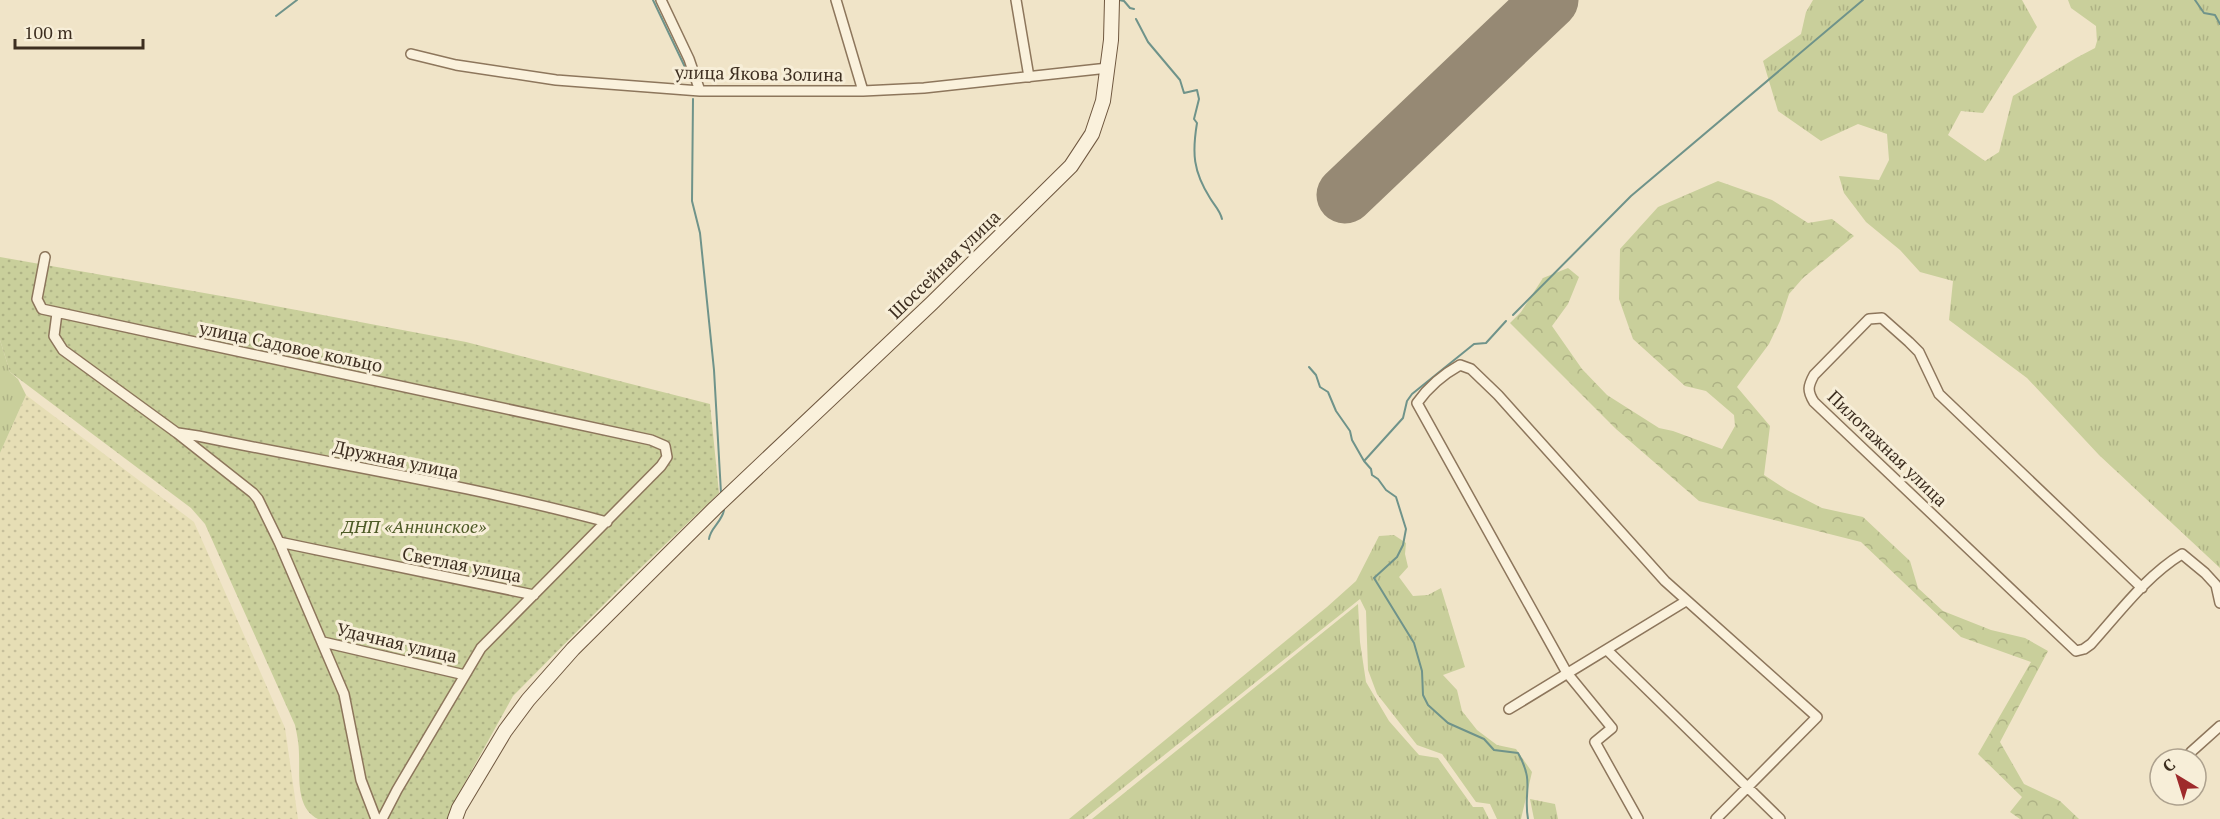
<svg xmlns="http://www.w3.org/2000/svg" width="2220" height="819" font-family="'PT Serif',serif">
<defs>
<pattern id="farmland-dots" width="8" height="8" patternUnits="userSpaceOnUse" patternTransform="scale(1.5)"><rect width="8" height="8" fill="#e6deb5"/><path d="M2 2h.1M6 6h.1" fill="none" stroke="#c6bf9b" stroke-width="1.8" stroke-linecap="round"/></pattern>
<pattern id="grass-tufts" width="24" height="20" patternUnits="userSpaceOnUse" patternTransform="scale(1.5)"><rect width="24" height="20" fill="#c9cf9b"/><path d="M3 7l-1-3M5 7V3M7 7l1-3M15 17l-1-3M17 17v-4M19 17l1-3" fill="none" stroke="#aeb285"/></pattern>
<pattern id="forest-crowns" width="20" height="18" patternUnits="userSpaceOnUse" patternTransform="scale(1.5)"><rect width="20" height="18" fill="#c9cf9b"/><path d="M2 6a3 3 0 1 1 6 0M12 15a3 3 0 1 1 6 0" fill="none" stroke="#aeb285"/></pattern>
<pattern id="garden-dots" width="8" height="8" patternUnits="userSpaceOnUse" patternTransform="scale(1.5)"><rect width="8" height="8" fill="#c9cf9b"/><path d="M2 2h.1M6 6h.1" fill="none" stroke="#aeb285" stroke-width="1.8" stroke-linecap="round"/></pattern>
</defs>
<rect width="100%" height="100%" fill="#f0e4c8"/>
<path fill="url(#farmland-dots)" d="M 26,395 L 194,522 L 285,728 L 298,819 L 0,819 L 0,453 Z"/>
<path fill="url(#grass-tufts)" d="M 1813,0 L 2022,0 L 2037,27 L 1983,113 L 1961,111 L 1948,135 L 1985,161 L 1999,152 L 2013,96 L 2076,58 L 2095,48 L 2097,41 L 2096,26 L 2071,8 L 2068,0 L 2220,0 L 2220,568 L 2099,455 L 2027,378 L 1949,320 L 1953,281 L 1920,272 L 1900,250 L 1866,222 L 1844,193 L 1839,176 L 1879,180 L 1889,160 L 1887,134 L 1858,124 L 1821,141 L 1778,111 L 1763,61 L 1801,34 L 1806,12 Z
M 0,340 L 10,372 L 18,379 L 26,395 L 0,453 Z
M 1394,535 L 1406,543 L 1405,554 L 1408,567 L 1399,577 L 1413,596 L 1428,595 L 1441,588 L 1465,667 L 1443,675 L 1457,690 L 1462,711 L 1477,730 L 1497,745 L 1516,749 L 1532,772 L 1521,819 L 1497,819 L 1490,804 L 1476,802 L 1442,754 L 1417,745 L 1377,694 L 1368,670 L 1366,611 L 1360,599 L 1084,819 L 1069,819 L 1327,607 L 1356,581 L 1379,536 Z
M 1358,604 L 1360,642 L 1366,682 L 1389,721 L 1419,755 L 1438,758 L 1473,807 L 1483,807 L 1489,819 L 1092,819 Z
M 1530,799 L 1555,804 L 1558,819 L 1534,819 Z"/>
<path fill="url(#forest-crowns)" d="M 1718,181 L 1772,200 L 1808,223 L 1832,219 L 1854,236 L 1803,278 L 1789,294 L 1780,321 L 1769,344 L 1737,387 L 1770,426 L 1764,475 L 1787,490 L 1822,508 L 1863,517 L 1910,561 L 1918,588 L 1943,611 L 1991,630 L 2025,638 L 2048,651 L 2000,742 L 2024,784 L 2060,801 L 2079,819 L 2020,819 L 2010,812 L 2022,797 L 1978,754 L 2031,662 L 1961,637 L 1861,542 L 1699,501 L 1616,429 L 1510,323 L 1521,312 L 1543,278 L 1568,268 L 1579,277 L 1568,304 L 1552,326 L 1582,369 L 1607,395 L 1659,428 L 1673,431 L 1722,449 L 1735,426 L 1734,415 L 1706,391 L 1685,386 L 1633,339 L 1619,299 L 1620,249 L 1658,207 Z"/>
<path fill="url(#garden-dots)" d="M 0,257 L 244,300 L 466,342 L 710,404 L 719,493 L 628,580 L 513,696 L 458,795 L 448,819 L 318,819 C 295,808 300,775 299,754 C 299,744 297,734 295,725 L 205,524 L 191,508 L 10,372 L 0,340 Z"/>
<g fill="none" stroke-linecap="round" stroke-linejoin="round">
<path stroke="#6f938a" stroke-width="2" d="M 653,0 L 694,86
M 1119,0 L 1124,1 L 1130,8 L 1134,9
M 2195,0 L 2204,13 L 2215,15 L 2220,24
M 276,16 L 297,0
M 1136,19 L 1148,42 L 1180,80 L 1184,93 L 1197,90 L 1199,99 L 1194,119 L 1197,123 C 1192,153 1193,171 1210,198 C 1214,205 1220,210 1222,219
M 693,99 L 692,201 L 700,233 L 714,370 L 721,493
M 1513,315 L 1631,196 L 1863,0
M 1309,367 L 1316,375 L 1320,387 L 1328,392 L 1336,411 L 1350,431 L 1352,440 L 1364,461 L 1371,469 L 1372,475 L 1378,479 L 1386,490 L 1396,497 L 1406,529 L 1403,545 L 1397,557 L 1374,578 L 1414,643 L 1422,671 L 1423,695 L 1428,705 L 1448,723 L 1484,739 L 1494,750 L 1518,753 C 1535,783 1523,791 1528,819
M 1365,460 L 1403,418 L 1407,401 L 1412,394 L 1474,344 L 1486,343 L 1506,321
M 709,539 C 710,528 722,522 724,510"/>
<path stroke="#968974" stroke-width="57" d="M 1345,195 L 1550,0"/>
<g stroke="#8d765c" stroke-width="12">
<path id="minor" d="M 661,0 L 689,59 L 700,91
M 836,0 L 863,91
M 1016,0 L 1029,77
M 411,54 L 456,65 L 556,80 L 700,91 L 863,91 L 924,88 L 1108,68
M 45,257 L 37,299 L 42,309 L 651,440 L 665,446 L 667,457 L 661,466 L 481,648 L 397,790 L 382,819
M 57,313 L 54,336 L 63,350 L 177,433 L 253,493 L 258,499 L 279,542 L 344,694 L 361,780 L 376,819
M 178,433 L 198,436 C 334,464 473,486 607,522
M 279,542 L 534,595
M 2142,588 L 1939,394 L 1919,352 L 1909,342 L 1882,318 L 1869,319 L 1814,375 C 1808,386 1807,391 1814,402 L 2076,651 L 2084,649 L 2091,644 C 2119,613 2146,576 2182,554 L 2205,573 L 2216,585 L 2220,603
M 323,642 L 465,675
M 1607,650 L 1780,819
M 1509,709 L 1686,601
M 2191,752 L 2220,726
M 1638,819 L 1595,742 L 1612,728 L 1567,673 L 1417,403 C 1429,386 1442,375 1460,365 L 1471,369 L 1498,395 L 1665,581 L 1817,717 L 1716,819"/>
</g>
<g stroke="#6f573f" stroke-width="16">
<path id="secondary" d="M 455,819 L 459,808 L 505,731 L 528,700 L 573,649 L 715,508 L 932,303 L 1071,166 L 1092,134 L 1103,101 L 1111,40 L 1112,0"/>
</g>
<use href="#minor" stroke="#faf1dc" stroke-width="9"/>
<use href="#secondary" stroke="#faf1dc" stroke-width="14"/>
</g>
<g text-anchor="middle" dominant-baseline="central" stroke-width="6" stroke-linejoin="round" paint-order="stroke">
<g font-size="18" fill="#3d2e20" stroke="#f7eed8">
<text transform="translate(759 73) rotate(1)">улица Якова Золина</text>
<text transform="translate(944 264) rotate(-44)">Шоссейная улица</text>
<text transform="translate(291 346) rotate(12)">улица Садовое кольцо</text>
<text transform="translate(1888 448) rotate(44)">Пилотажная улица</text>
<text transform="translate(396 459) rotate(12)">Дружная улица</text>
<text transform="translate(462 564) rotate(11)">Светлая улица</text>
<text transform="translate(397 642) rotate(13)">Удачная улица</text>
</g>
<g font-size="18" font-style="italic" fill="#4d5a26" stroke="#f7eed8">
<text x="414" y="526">ДНП «Аннинское»</text>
</g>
</g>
<g transform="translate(2178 777) rotate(322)"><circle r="28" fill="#f7eed8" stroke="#ada18e" stroke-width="1.5"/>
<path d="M0-4.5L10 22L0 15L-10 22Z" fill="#9e2a2b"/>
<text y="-9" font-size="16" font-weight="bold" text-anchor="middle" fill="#3d2e20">С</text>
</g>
<path d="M15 39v9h128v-9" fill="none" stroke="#3d2e20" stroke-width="3"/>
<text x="24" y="39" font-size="18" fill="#3d2e20" stroke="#f7eed8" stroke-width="4.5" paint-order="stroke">100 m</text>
</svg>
